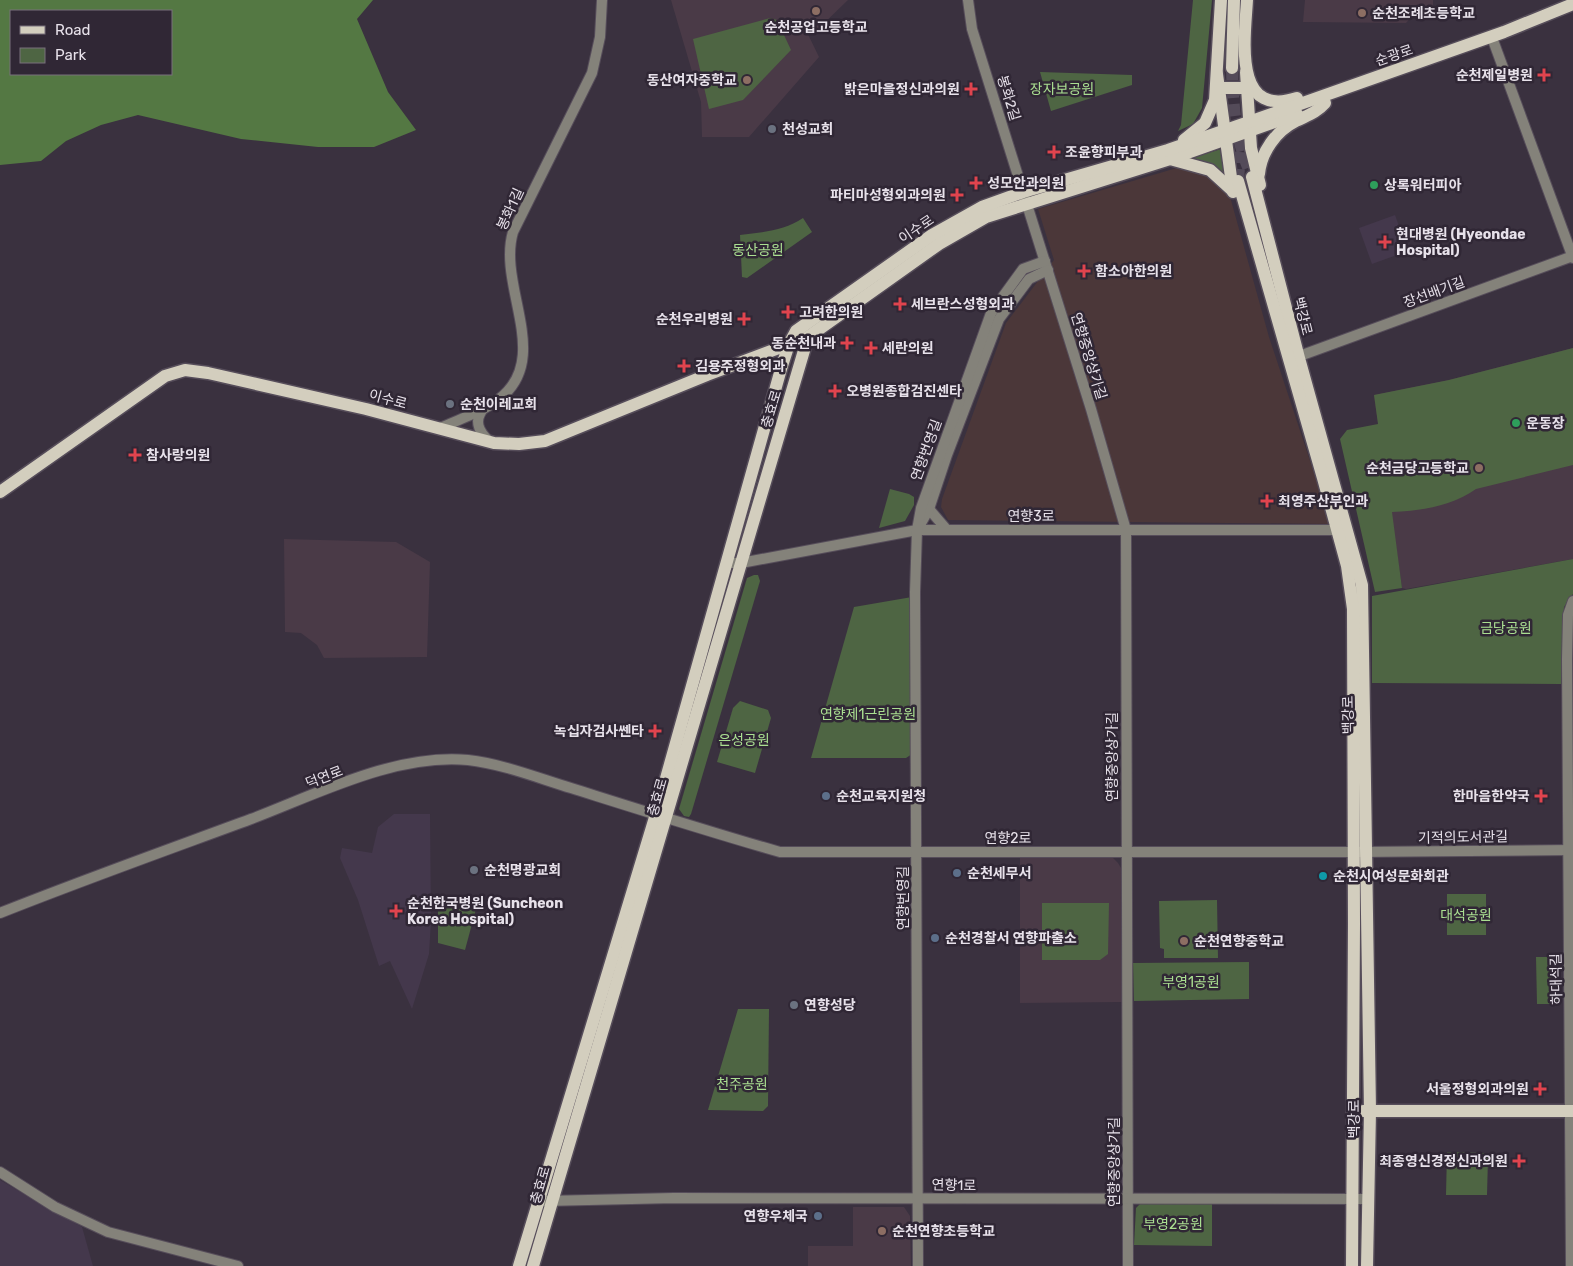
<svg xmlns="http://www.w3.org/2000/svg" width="1573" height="1266" viewBox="0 0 1573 1266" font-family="Rubik,'Noto Sans KR',sans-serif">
<rect width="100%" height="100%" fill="#3a313f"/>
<polygon fill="#4b3739" points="1180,167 1197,169 1217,179 1229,193 1269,337 1331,524 948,520 941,507 942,499 1006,323 1054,260 1038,209"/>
<g fill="#44384c">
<polygon points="1395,215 1408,251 1372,264 1359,228"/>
<polygon points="394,814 430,814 431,921 429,954 412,1009 390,961 379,966 358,900 340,858 342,848 372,853 378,827"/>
<polygon points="0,1180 82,1227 93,1266 0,1266"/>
</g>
<g fill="#4a3a47">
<polygon points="671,0 848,0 816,31 803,24 819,57 749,137 702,137 701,102"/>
<polygon points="1305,0 1433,0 1433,11 1413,15 1406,23 1303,22"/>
<polygon points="1573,348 1573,559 1406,589 1402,588 1374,395 1449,380"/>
<polygon points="284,539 396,542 430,562 427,657 324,658 317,645 301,633 285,632"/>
<polygon points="1020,858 1113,858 1118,863 1121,868 1122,1002 1020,1003"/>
<polygon points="853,1207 904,1207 910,1216 911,1266 808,1266 808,1246 853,1246"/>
</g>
<g fill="#4e6543">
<polygon points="1193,0 1212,0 1202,108 1193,124 1178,131 1181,125"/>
<polygon points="770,18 777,20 791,50 743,100 709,109 693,39"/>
<polygon points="1040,72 1132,75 1132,85 1051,111"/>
<polygon points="1221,149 1224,174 1210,163 1189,159"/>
<path d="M803,218L812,232L747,278L742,277L740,235C763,232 784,231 803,218Z"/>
<path d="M1573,348V465L1476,489C1452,506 1421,511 1392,512L1402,588L1375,592L1340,439L1347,430L1378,424L1374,395L1449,380Z"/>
<polygon points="890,489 909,494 914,497 914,505 905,521 879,528"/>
<polygon points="1573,559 1573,594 1564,607 1561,684 1372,683 1372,596"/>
<polygon points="754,575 758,575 760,581 691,814 689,817 684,816 679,809 747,578"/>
<polygon points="912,597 912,754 906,758 811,758 854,607"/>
<polygon points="740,701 768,710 771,718 755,773 717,762 733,708"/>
<rect x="1447" y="894" width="39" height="41"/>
<polygon points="438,899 476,909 465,950 438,943"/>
<polygon points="1217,900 1218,958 1164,958 1164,949 1160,948 1159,901"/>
<polygon points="1042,903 1109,903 1108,954 1100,960 1042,960"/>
<polygon points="1536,957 1557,957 1558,1004 1537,1004"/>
<polygon points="1249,962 1249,999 1134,1001 1133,963"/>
<polygon points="738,1009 769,1009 768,1106 763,1111 708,1110"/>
<polygon points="1447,1152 1484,1153 1488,1158 1487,1195 1446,1195"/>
<polygon points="1212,1202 1212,1246 1134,1245 1136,1208 1140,1204"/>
</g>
<path fill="#547843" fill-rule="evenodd" d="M0,0H373L357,19L388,92L416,130L374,147H318L241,139L138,115L101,125L66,141L41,161L0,165ZM11,11H171V74H11Z"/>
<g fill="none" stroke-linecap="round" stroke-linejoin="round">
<g stroke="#544b59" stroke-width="12" stroke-dasharray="12 6" stroke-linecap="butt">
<path d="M1232,68C1233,110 1235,138 1252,177"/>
<polyline points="1238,181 1240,152"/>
</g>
<defs>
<g id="minor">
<polyline points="968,0 972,29 1091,409 1126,530 1128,1266"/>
<polyline points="1494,43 1573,258"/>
<polyline points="1305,354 1573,256"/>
<path d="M483,409C474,421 478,431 489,441"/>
<path d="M440,428C460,419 482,412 499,399C553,358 497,286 513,232L592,73L600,37L602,0"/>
<polyline points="929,509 947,530"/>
<polyline points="920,525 929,509 947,455 999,319 1029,279 1048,270"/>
<polyline points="728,563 741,563 917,530 1336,530"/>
<path d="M0,913C83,880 167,850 251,819C317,794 396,753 468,760C503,764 538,778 571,788C641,810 710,832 780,852H1354L1573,850"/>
<polyline points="0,1172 55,1207 108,1232 238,1266"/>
<polyline points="545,1201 674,1198 1368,1199"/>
<polyline points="918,1266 915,592 917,530 921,508 991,313 1023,269 1045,261"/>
<polyline points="1571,1266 1567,659 1568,615 1573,601"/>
</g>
<g id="major">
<path d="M1247,0C1245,37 1232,119 1297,98"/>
<polyline points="1232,68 1234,0"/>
<polyline points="1246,72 1251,148 1260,185"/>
<polyline points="1217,74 1233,192"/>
<polyline points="1220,88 1247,88"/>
<polyline points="1184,140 1205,123 1215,100 1221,0"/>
<polyline points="1170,159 1210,170 1233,191"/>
<path d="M1259,174C1261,152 1276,131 1296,121C1308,115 1316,113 1325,103"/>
<polyline points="1252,177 1299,358 1362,585 1370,1111 1367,1266"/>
<polyline points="1238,181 1323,478 1347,566 1353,609 1354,924 1352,1266"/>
<polyline points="0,492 165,376 185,370 208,373 366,409 494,443 519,444 545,441 707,375 808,337 939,244 986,217 1170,159 1297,114"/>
<polyline points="1363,1111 1573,1111"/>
<polyline points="519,1266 656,814 781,369 789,344 796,331 932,235 982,207 1023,192 1168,150 1249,122 1504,32 1573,4"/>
<polyline points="533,1266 808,337"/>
</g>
</defs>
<use href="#minor" stroke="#564d5a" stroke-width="12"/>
<use href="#major" stroke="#564d5a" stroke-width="15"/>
<use href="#minor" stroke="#84827a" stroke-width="10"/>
<use href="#major" stroke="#d3cebe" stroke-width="12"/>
</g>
<g fill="#8d6e63" stroke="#302735" stroke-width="2">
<circle cx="816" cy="11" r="5"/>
<circle cx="1362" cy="13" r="5"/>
<circle cx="747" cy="80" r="5"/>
<circle cx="1479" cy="468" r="5"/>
<circle cx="1184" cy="941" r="5"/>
<circle cx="882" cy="1231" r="5"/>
</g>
<g fill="#e0444e" stroke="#302735" stroke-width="2">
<path d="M1541.5 67.5h5v5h5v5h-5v5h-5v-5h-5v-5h5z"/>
<path d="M968.5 81.5h5v5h5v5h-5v5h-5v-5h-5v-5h5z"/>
<path d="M1051.5 144.5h5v5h5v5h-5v5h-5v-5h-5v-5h5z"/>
<path d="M973.5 175.5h5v5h5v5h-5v5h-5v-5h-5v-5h5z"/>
<path d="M954.5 187.5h5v5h5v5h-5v5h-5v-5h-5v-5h5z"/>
<path d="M1382.5 234.5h5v5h5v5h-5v5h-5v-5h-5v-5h5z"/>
<path d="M1081.5 263.5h5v5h5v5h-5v5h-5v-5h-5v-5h5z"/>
<path d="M897.5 296.5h5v5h5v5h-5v5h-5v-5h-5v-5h5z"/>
<path d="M785.5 304.5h5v5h5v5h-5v5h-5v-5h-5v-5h5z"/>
<path d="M741.5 311.5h5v5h5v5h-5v5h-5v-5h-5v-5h5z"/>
<path d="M844.5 335.5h5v5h5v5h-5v5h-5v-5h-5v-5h5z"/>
<path d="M868.5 340.5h5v5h5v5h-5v5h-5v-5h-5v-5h5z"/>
<path d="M681.5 358.5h5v5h5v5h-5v5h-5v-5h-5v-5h5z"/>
<path d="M832.5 383.5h5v5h5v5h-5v5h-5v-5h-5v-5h5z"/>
<path d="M132.5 447.5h5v5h5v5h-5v5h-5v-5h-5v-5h5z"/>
<path d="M1264.5 493.5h5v5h5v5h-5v5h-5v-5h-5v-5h5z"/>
<path d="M652.5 723.5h5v5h5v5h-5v5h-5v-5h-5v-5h5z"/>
<path d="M1538.5 788.5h5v5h5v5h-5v5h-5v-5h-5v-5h5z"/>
<path d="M393.5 903.5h5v5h5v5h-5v5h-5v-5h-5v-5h5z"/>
<path d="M1537.5 1081.5h5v5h5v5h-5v5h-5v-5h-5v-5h5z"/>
<path d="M1516.5 1153.5h5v5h5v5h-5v5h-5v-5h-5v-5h5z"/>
</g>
<g fill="#6b7280" stroke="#302735" stroke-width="2">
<circle cx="772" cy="129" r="5"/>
<circle cx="450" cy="404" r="5"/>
<circle cx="474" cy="870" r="5"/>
<circle cx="794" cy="1005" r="5"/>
</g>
<g fill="#2e9e5b" stroke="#302735" stroke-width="2">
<circle cx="1374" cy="185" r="5"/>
<circle cx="1516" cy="423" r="5"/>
</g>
<g fill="#5c6f8a" stroke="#302735" stroke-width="2">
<circle cx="826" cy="796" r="5"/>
<circle cx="957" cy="873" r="5"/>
<circle cx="935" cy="938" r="5"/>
<circle cx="818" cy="1216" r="5"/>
</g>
<circle fill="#0f9aa8" stroke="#302735" stroke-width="2" cx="1323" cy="876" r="5"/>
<g text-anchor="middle" stroke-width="5" stroke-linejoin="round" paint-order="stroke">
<g font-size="14" font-weight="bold" fill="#e7e1ea" stroke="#302735" text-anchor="start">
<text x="1372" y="18">순천조례초등학교</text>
<text x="816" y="32" text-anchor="middle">순천공업고등학교</text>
<text x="1533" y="80" text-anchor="end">순천제일병원</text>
<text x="737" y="85" text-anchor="end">동산여자중학교</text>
<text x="960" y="94" text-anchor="end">밝은마을정신과의원</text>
<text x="782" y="134">천성교회</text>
<text x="1065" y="157">조윤향피부과</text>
<text x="987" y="188">성모안과의원</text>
<text x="1384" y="190">상록워터피아</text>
<text x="946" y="200" text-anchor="end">파티마성형외과의원</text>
<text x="1396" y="239">현대병원 (Hyeondae<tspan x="1396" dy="16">Hospital)</tspan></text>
<text x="1095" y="276">함소아한의원</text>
<text x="911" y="309">세브란스성형외과</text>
<text x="799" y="317">고려한의원</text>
<text x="733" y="324" text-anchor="end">순천우리병원</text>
<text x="836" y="348" text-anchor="end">동순천내과</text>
<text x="882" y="353">세란의원</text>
<text x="695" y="371">김용주정형외과</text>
<text x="846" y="396">오병원종합검진센타</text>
<text x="460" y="409">순천이레교회</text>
<text x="1526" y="428">운동장</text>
<text x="146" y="460">참사랑의원</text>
<text x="1469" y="473" text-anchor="end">순천금당고등학교</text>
<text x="1278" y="506">최영주산부인과</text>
<text x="644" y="736" text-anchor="end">녹십자검사쎈타</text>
<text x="836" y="801">순천교육지원청</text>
<text x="1530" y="801" text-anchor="end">한마음한약국</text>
<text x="484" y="875">순천명광교회</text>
<text x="967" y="878">순천세무서</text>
<text x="1333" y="881">순천시여성문화회관</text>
<text x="407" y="908">순천한국병원 (Suncheon<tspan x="407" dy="16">Korea Hospital)</tspan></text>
<text x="945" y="943">순천경찰서 연향파출소</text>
<text x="1194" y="946">순천연향중학교</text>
<text x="804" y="1010">연향성당</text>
<text x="1529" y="1094" text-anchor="end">서울정형외과의원</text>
<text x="1508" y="1166" text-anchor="end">최종영신경정신과의원</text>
<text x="808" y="1221" text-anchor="end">연향우체국</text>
<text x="892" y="1236">순천연향초등학교</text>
</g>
<g font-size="14" fill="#e7e1ea" stroke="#302735">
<text transform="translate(1394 55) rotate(-19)" y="5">순광로</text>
<text transform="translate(1009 98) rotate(73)" y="5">봉화2길</text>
<text transform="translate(510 209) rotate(-65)" y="5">봉화1길</text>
<text transform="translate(916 229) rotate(-34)" y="5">이수로</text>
<text transform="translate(1434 292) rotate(-20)" y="5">장선배기길</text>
<text transform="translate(1303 316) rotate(76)" y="5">백강로</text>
<text transform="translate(1089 356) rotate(73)" y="5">연향중앙상가길</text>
<text transform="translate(388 399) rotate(15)" y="5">이수로</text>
<text transform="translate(771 409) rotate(-73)" y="5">충효로</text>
<text transform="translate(926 450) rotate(-70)" y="5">연향번영길</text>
<text x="1031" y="521">연향3로</text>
<text transform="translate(1348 715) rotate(-91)" y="5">백강로</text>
<text transform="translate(1112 757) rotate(-90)" y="5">연향중앙상가길</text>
<text transform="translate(324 777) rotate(-21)" y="5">덕연로</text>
<text transform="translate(657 797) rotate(-74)" y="5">충효로</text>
<text transform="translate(1463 837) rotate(-1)" y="5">기적의도서관길</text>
<text x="1008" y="843">연향2로</text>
<text transform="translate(903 898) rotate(-90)" y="5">연향번영길</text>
<text transform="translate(1556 979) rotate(-91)" y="5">하대석길</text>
<text transform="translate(1354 1119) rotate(-90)" y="5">백강로</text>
<text transform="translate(1114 1162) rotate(-90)" y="5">연향중앙상가길</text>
<text transform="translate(540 1185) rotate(-74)" y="5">충효로</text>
<text transform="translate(954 1185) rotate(1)" y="5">연향1로</text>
</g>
<g font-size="14" fill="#aadf91" stroke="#302735">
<text x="1062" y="94">장자보공원</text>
<text x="758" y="255">동산공원</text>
<text x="1506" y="633">금당공원</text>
<text x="868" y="719">연향제1근린공원</text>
<text x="744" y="745">은성공원</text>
<text x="1466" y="920">대석공원</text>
<text x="1191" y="987">부영1공원</text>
<text x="742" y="1089">천주공원</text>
<text x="1173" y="1229">부영2공원</text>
</g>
</g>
<rect x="10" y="10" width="162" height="65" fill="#302735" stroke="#79717d"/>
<rect x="20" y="26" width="25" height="8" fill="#d3cebe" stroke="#79717d"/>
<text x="55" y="35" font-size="15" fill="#e7e1ea">Road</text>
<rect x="20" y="48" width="25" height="15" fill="#4e6543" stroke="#79717d"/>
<text x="55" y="60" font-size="15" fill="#e7e1ea">Park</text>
</svg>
